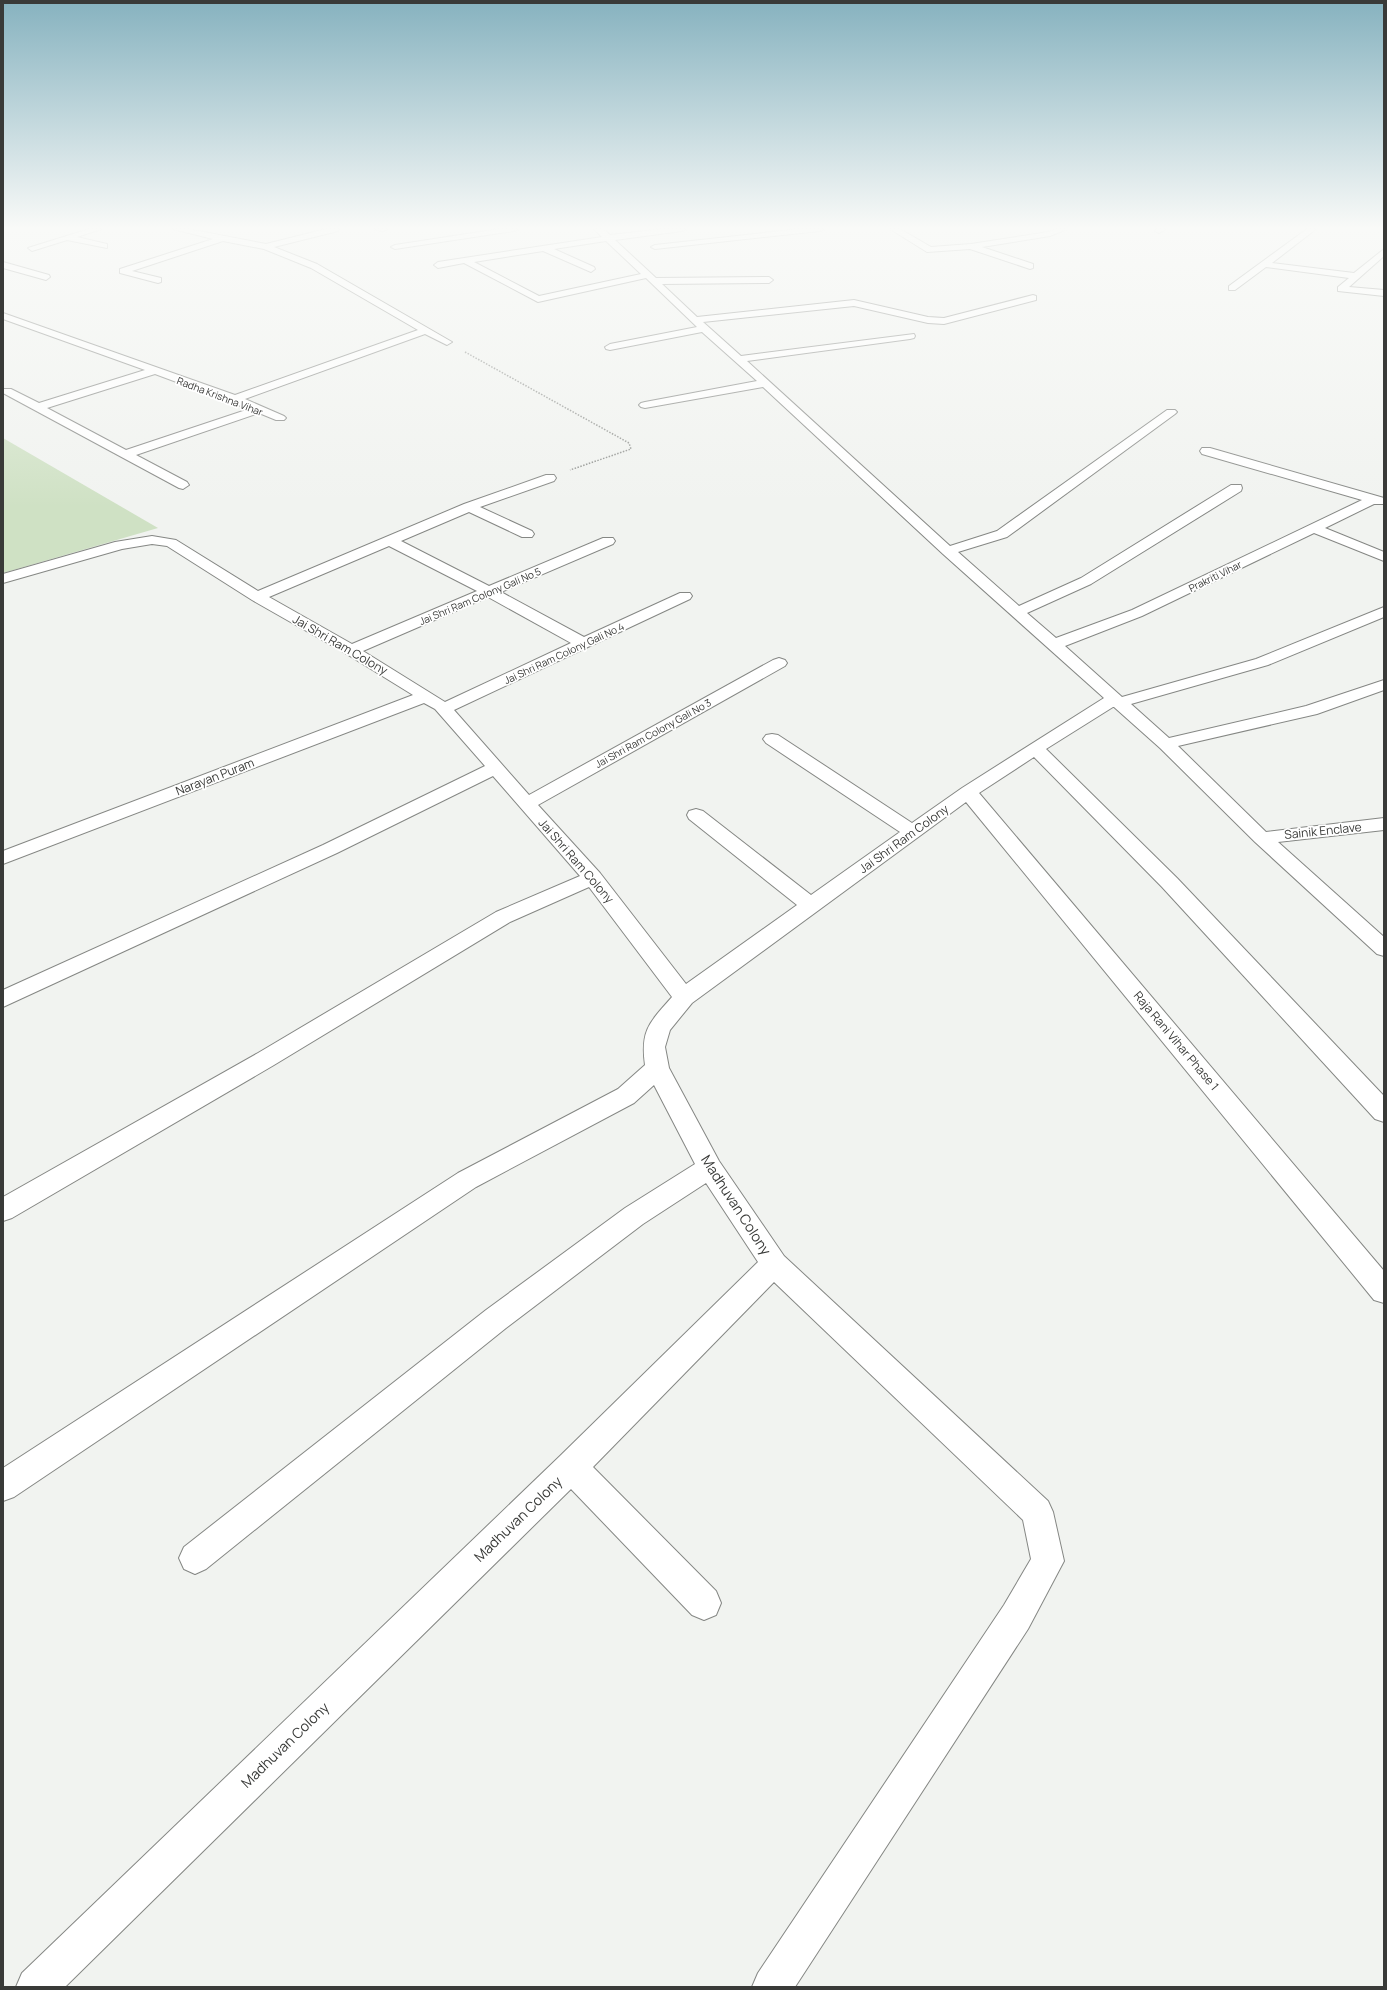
<svg xmlns="http://www.w3.org/2000/svg" width="1387" height="1990" viewBox="0 0 1387 1990" font-family="Manrope,sans-serif">
<rect width="100%" height="100%" fill="#f1f3f0"/>
<polygon fill="#cfe1c4" points="3,438 158,528 3,573"/>
<g fill="none" stroke-linecap="round" stroke-linejoin="round">
<defs>
<g id="minor">
<polygon points="89,229 101,229 77,237 107,244 107,248 67,240 32,251 28,248"/>
<path d="M173,229H188L266,244L326,229H339L338,231L274,247L317,264L452,342L447,345L425,334L245,399L284,416L286,418L284,420H276L259,413L136,455L187,482L189,485L183,489L179,488L3,393V389H11L39,403L145,370L3,319V313L235,395L418,330L311,268L264,249L223,241L132,271L161,278V282L158,283L120,273V269L213,239ZM155,374L249,409L126,450L47,408Z"/>
<polygon points="374,229 387,229 383,231"/>
<polygon points="499,229 518,229 514,231 395,249 391,247 395,245"/>
<path d="M594,229H603L610,235L663,229H686L682,231L615,240L656,278L769,277L773,280L769,283L662,284L697,317L854,300L928,317L944,318L1033,295L1036,296V300L944,324L928,323L854,306L703,322L741,356L914,334L915,336L914,338L910,339L747,361L950,546L997,531L1167,410H1175L1177,412L1175,414L1007,537L958,552L1019,606L1081,578L1231,485H1241L1242,488L1241,491L1091,584L1027,613L1056,638L1132,610L1362,500L1202,454L1200,451L1202,448H1210L1384,498V504H1374L1325,528L1384,552V561L1314,533L1142,616L1065,646L1122,697L1256,659L1384,607V617L1268,665L1131,704L1169,738L1306,706L1384,680V690L1317,714L1178,746L1266,832L1384,818V830L1278,842L1384,937V956L1377,954L1255,842L1160,748L1114,707H1113L1046,749L1177,878L1384,1096V1122L1375,1119L1162,887L1034,757L979,793L1384,1271V1303L1374,1300L966,802L692,1003L670,1030L665,1047L669,1068L719,1161L784,1256L1048,1501L1053,1512L1064,1561L1028,1629L795,1987H752L758,1973L1004,1605L1031,1559L1023,1520L774,1282L593,1467L716,1591L721,1603L716,1615L704,1620L692,1615L571,1489L65,1987H16L22,1973L560,1456L758,1262L706,1183L643,1224L506,1328L206,1569L195,1574L184,1569L179,1558L184,1547L486,1310L625,1208L695,1164L654,1085L634,1103L476,1187L14,1497L3,1501V1468L458,1173L618,1089L645,1065C640,1030 650,1022 672,997L589,887L510,922L274,1065L12,1218L3,1221V1197L258,1053L496,912L580,876L493,776L337,853L3,1007V990L323,845L485,766L435,709L424,703L3,864V851L413,695L345,653L252,600L167,546L152,544L122,549L3,583V574L115,542L152,536L176,540L258,591L464,504L546,475H554L556,478L554,481L480,507L532,531L534,534L532,537H522L469,512L401,541L489,586L603,538H613L615,541L613,544L501,592L584,637L680,593H690L692,596L690,599L454,710L529,795L773,660L779,658L785,660L787,663L785,666L538,805L600,873L686,984L797,905L689,819L687,815L689,811L696,809L703,811L811,895L900,832L766,743L763,739L766,735L772,734L778,735L912,823L962,788L1104,698L943,554L763,387L645,408L641,407L639,405L641,403L645,402L757,381L702,332L610,350L606,349L605,347L610,344L697,327L646,278L538,302L464,263L438,268L434,265L438,262L602,237ZM606,241L641,274L539,296L474,262L543,251L591,272L595,269L594,267L554,249ZM389,546L477,591L352,644L269,597ZM488,597L571,643L445,702L363,651Z"/>
<polygon points="799,229 824,229 820,231 655,249 651,247 655,245"/>
<polygon points="890,229 900,229 931,247 971,244 1048,232 1056,229 1067,229 1050,236 982,247 1033,264 1033,268 1030,269 970,249 927,252"/>
<polygon points="1157,229 1166,229 1159,233 1155,231"/>
<polygon points="1307,229 1316,229 1272,263 1354,273 1384,249 1384,256 1349,287 1384,290 1384,296 1338,291 1338,287 1349,278 1266,267 1235,290 1229,290 1229,286"/>
<polygon points="3,262 49,275 50,277 46,280 3,268"/>
</g>
</defs>
<use href="#minor" stroke="#858784" stroke-width="2"/>
<polyline stroke="#929491" stroke-width="1.5" stroke-dasharray="1.5 1.5" stroke-linecap="butt" points="465,352 629,443 631,449 570,470"/>
<use href="#minor" fill="#fff" fill-rule="evenodd"/>
</g>
<linearGradient id="sky" x2="0" y2="1"><stop stop-color="#86b2bf"/><stop offset="0.45" stop-color="#f9faf8"/><stop offset="1" stop-color="#f9faf8" stop-opacity="0"/></linearGradient>
<rect width="1387" height="507" fill="url(#sky)"/>
<g text-anchor="middle" stroke-width="3.5" stroke-linejoin="round" paint-order="stroke">
<g font-size="10" fill="#393a38" stroke="#fff">
<text transform="translate(220 396) rotate(21)" y="4">Radha Krishna Vihar</text>
<text transform="translate(1215 576) rotate(-26)" y="4">Prakriti Vihar</text>
<text transform="translate(480 596) rotate(-23)" y="4">Jai Shri Ram Colony Gali No 5</text>
<text transform="translate(564 653) rotate(-25)" y="4">Jai Shri Ram Colony Gali No 4</text>
<text transform="translate(653 733) rotate(-29)" y="4">Jai Shri Ram Colony Gali No 3</text>
</g>
<g font-size="12" fill="#393a38" stroke="#fff">
<text transform="translate(340 645) rotate(30)" y="4">Jai Shri Ram Colony</text>
<text transform="translate(215 777) rotate(-21)" y="4">Narayan Puram</text>
<text transform="translate(1323 831) rotate(-6)" y="4">Sainik Enclave</text>
<text transform="translate(904 839) rotate(-36)" y="4">Jai Shri Ram Colony</text>
<text transform="translate(576 861) rotate(49)" y="4">Jai Shri Ram Colony</text>
<text transform="translate(1176 1041) rotate(50)" y="4">Raja Rani Vihar Phase 1</text>
</g>
<g font-size="14" fill="#393a38" stroke="#fff">
<text transform="translate(736 1205) rotate(57)" y="5">Madhuvan Colony</text>
<text transform="translate(518 1519) rotate(-44)" y="5">Madhuvan Colony</text>
<text transform="translate(285 1745) rotate(-44)" y="5">Madhuvan Colony</text>
</g>
</g>
<rect width="1387" height="1990" fill="none" stroke="#393a38" stroke-width="8"/>
</svg>
